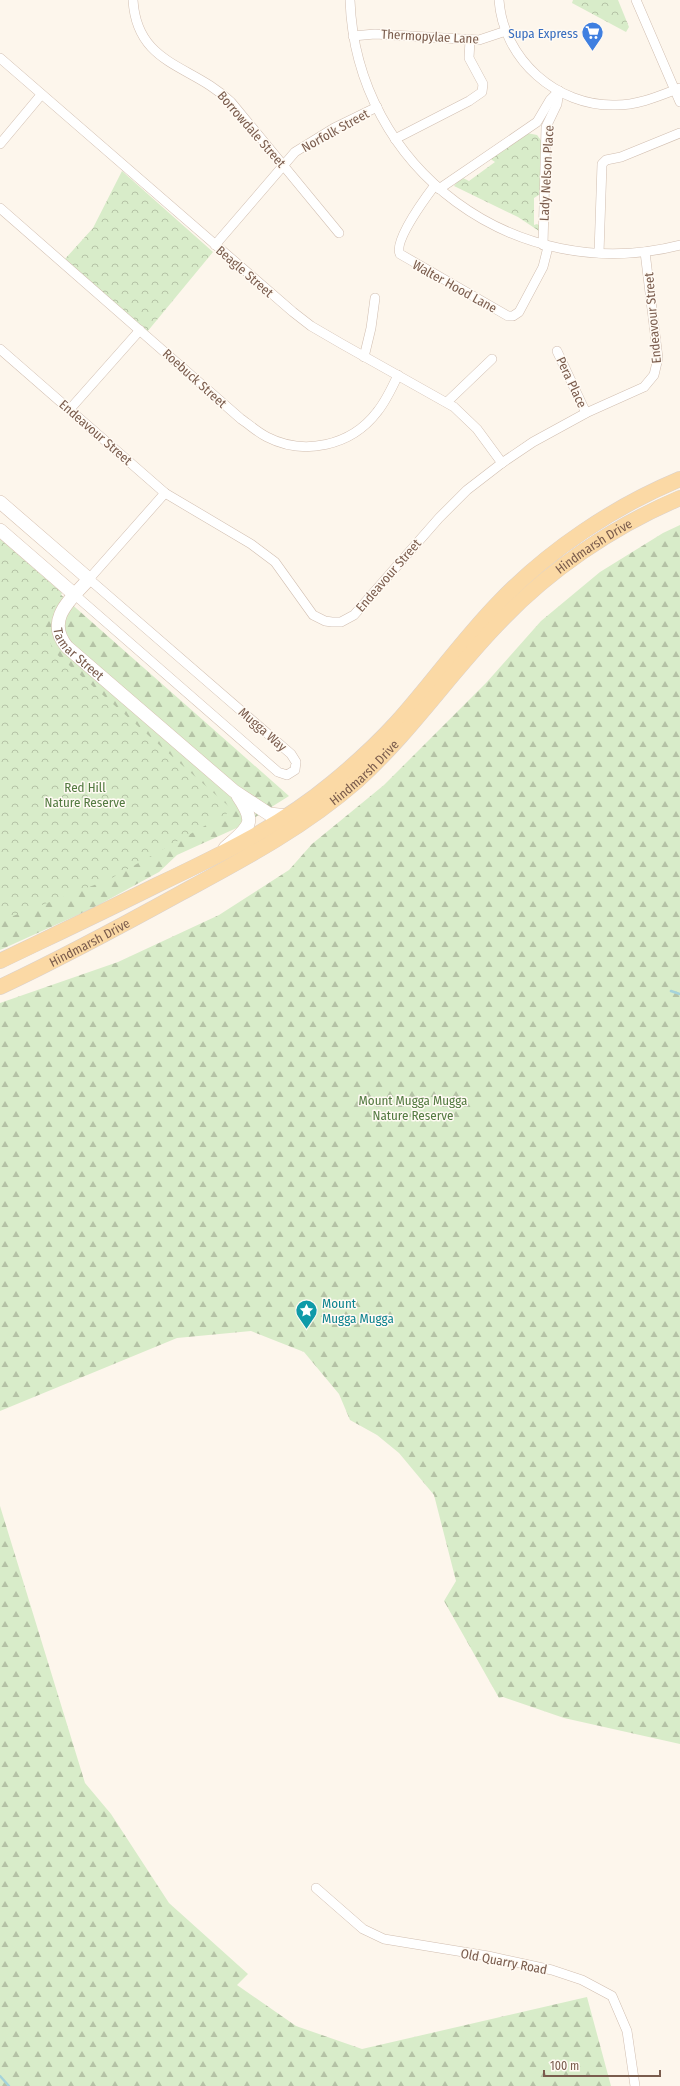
<svg xmlns="http://www.w3.org/2000/svg" width="680" height="2086" viewBox="0 0 680 2086" font-family="'Fira Sans Condensed',sans-serif">
<defs>
<pattern id="forest-firs" width="22" height="20" patternUnits="userSpaceOnUse"><rect width="22" height="20" fill="#d8ecc9"/><path d="M5 1l3.5 6h-7zM16 11l3.5 6h-7z" fill="#b4c2a5"/></pattern>
<pattern id="park-crowns" width="20" height="18" patternUnits="userSpaceOnUse"><rect width="20" height="18" fill="#d8ecc9"/><path d="M2 6a3 3 0 1 1 6 0M12 15a3 3 0 1 1 6 0" fill="none" stroke="#b4c2a5"/></pattern>
</defs>
<rect width="100%" height="100%" fill="#fdf6ec"/>
<g fill="url(#forest-firs)">
<polygon points="680,525 680,1744 564,1718 503,1697 499,1698 444,1601 456,1581 434,1495 399,1453 377,1435 350,1420 339,1394 304,1352 251,1331 177,1338 0,1411 0,1003 118,962 219,915 289,870 312,844 384,785 486,683 541,621 600,572 663,533"/>
<polygon points="0,541 289,796 241,826 177,855 159,872 93,908 0,950"/>
<polygon points="0,1506 85,1783 111,1814 169,1903 248,1974 237,1985 296,2026 362,2049 587,1997 611,2086 0,2086"/>
</g>
<g fill="url(#park-crowns)">
<polygon points="573,0 618,0 629,27 626,32 572,3"/>
<polygon points="527,133 537,135 543,143 542,193 534,198 534,225 537,224 540,226 539,231 518,217 454,186 461,177 469,181 495,162 489,158"/>
<polygon points="122,171 213,252 147,332 65,259 93,228"/>
<polygon points="0,539 62,593 45,626 53,651 233,810 110,879 0,921"/>
</g>
<g fill="none" stroke-linecap="round" stroke-linejoin="round">
<g stroke="#a5d3da" stroke-width="2.5">
<polyline points="671,991 680,994"/>
<polyline points="0,2076 9,2086"/>
</g>
<defs>
<g id="street">
<path d="M133,0C137,66 192,64 231,102L339,233"/>
<path d="M350,0C356,170 517,287 680,245"/>
<path d="M499,0C503,59 557,107 616,105C639,105 659,96 680,88"/>
<polyline points="636,0 680,102"/>
<polyline points="353,36 375,34 479,40 506,31"/>
<polyline points="0,58 293,312 311,326 342,344 454,407 477,429 502,463"/>
<polyline points="395,139 469,101 482,92 483,84 469,58 470,40"/>
<polyline points="0,144 41,95"/>
<path d="M435,185C426,197 393,241 400,254L508,316H513L519,312L543,267L548,247"/>
<polyline points="439,189 537,122 550,100 559,91"/>
<path d="M0,208L241,419C250,425 257,432 267,437C304,456 351,446 377,412C386,401 392,388 398,375"/>
<polyline points="215,245 295,152 334,128 377,107"/>
<polyline points="543,245 546,127 557,104 559,91"/>
<polyline points="599,253 602,164 606,160 621,157 680,133"/>
<polyline points="0,349 165,493 251,544 275,562 313,615 325,621 332,622 341,622 354,615 439,518 467,490 502,463 533,442 586,413 644,387 654,375 658,358 645,252"/>
<polyline points="557,351 586,413"/>
<polyline points="364,357 371,328 375,298"/>
<polyline points="447,402 492,359"/>
<polyline points="70,409 140,330"/>
<polyline points="75,595 278,772 287,775 295,770 296,762 291,754 89,579 165,493"/>
<polyline points="316,1888 363,1929 384,1939 488,1956 552,1970 582,1980 612,1996 627,2031 635,2086"/>
</g>
<g id="secondary">
<path id="s1" d="M0,502L89,579C71,599 44,620 67,647L234,791L269,814L288,816"/>
<polyline points="0,530 75,595"/>
<path d="M225,848C248,827 258,825 238,796"/>
</g>
<g id="primary">
<path d="M0,961C52,936 105,911 157,885C218,856 279,827 332,783C355,764 377,744 397,722C432,683 462,640 499,602C549,550 613,507 680,479"/>
<path id="s2" d="M0,987C62,958 121,926 181,893C244,859 303,828 357,781C409,734 448,676 496,626C547,571 612,527 680,498"/>
</g>
</defs>
<use href="#street" stroke="#d1beb0" stroke-width="10"/>
<use href="#secondary" stroke="#d6c0b0" stroke-width="14"/>
<use href="#primary" stroke="#dad1cd" stroke-width="16"/>
<use href="#street" stroke="#fff" stroke-width="9"/>
<use href="#secondary" stroke="#fff" stroke-width="13"/>
<use href="#primary" stroke="#fbd9a5" stroke-width="15"/>
</g>
<defs>
<symbol id="supermarket-pin" viewBox="-11 -11 22 30"><path d="M0 17L-7.5 6A9.5 9.5 0 1 1 7.5 6Z" fill="#3f7fe0" stroke="#fffaf3"/><path d="M-6-5.5h2.5l.6 2H6L4.5 2H-2.5L-4.4-4H-6ZM-1.5 3.2a1.3 1.3 0 1 0 .1 0ZM3 3.2a1.3 1.3 0 1 0 .1 0Z" fill="#fff"/></symbol>
<symbol id="sight-pin" viewBox="-11 -11 22 30"><path d="M0 17L-7.5 6A9.5 9.5 0 1 1 7.5 6Z" fill="#0f9aa8" stroke="#fffaf3"/><path d="M0-6L1.8-2.2L6-1.7L2.9 1.2L3.7 5.4L0 3.3L-3.7 5.4L-2.9 1.2L-6-1.7L-1.8-2.2Z" fill="#fff"/></symbol>
</defs>
<g fill-rule="evenodd">
<use href="#supermarket-pin" x="580" y="20" width="25" height="34"/>
<use href="#sight-pin" x="294" y="1298" width="25" height="34"/>
</g>
<g text-anchor="middle" stroke-width="3" stroke-linejoin="round" paint-order="stroke">
<g font-size="13" fill="#366cbe" stroke="#fffaf3" text-anchor="end">
<text x="578" y="38">Supa Express</text>
</g>
<g font-size="13" fill="#7a5c4d" stroke="#fffaf3">
<text transform="translate(430 36) rotate(3)" y="5">Thermopylae Lane</text>
<text transform="translate(252 129) rotate(49)" y="5">Borrowdale Street</text>
<text transform="translate(335 130) rotate(-29)" y="5">Norfolk Street</text>
<text transform="translate(546 173) rotate(-87)" y="5">Lady Nelson Place</text>
<text transform="translate(245 271) rotate(41)" y="5">Beagle Street</text>
<text transform="translate(455 286) rotate(29)" y="5">Walter Hood Lane</text>
<text transform="translate(652 318) rotate(-95)" y="5">Endeavour Street</text>
<text transform="translate(195 378) rotate(42)" y="5">Roebuck Street</text>
<text transform="translate(572 382) rotate(65)" y="5">Pera Place</text>
<text transform="translate(96 432) rotate(41)" y="5">Endeavour Street</text>
<text dy="5" stroke="none"><textPath href="#s2" startOffset="748">Hindmarsh Drive</textPath></text>
<text transform="translate(388 575) rotate(-49)" y="5">Endeavour Street</text>
<text dy="5" stroke="none"><textPath href="#s1" startOffset="211">Tamar Street</textPath></text>
<text transform="translate(263 729) rotate(41)" y="5">Mugga Way</text>
<text dy="5" stroke="none"><textPath href="#s2" startOffset="424">Hindmarsh Drive</textPath></text>
<text dy="5" stroke="none"><textPath href="#s2" startOffset="100">Hindmarsh Drive</textPath></text>
<text transform="translate(504 1961) rotate(11)" y="5">Old Quarry Road</text>
</g>
<g font-size="13" fill="#537a41" stroke="#fffaf3">
<text x="85" y="792">Red Hill<tspan x="85" dy="15">Nature Reserve</tspan></text>
<text x="413" y="1105">Mount Mugga Mugga<tspan x="413" dy="15">Nature Reserve</tspan></text>
</g>
<g font-size="13" fill="#0d838f" stroke="#fffaf3" text-anchor="start">
<text x="322" y="1308">Mount<tspan x="322" dy="15">Mugga Mugga</tspan></text>
</g>
</g>
<path d="M544 2070v6h116v-6" fill="none" stroke="#7a5c4d" stroke-width="2"/>
<text x="550" y="2070" font-size="12" fill="#7a5c4d" stroke="#fffaf3" stroke-width="3" paint-order="stroke">100 m</text>
</svg>
